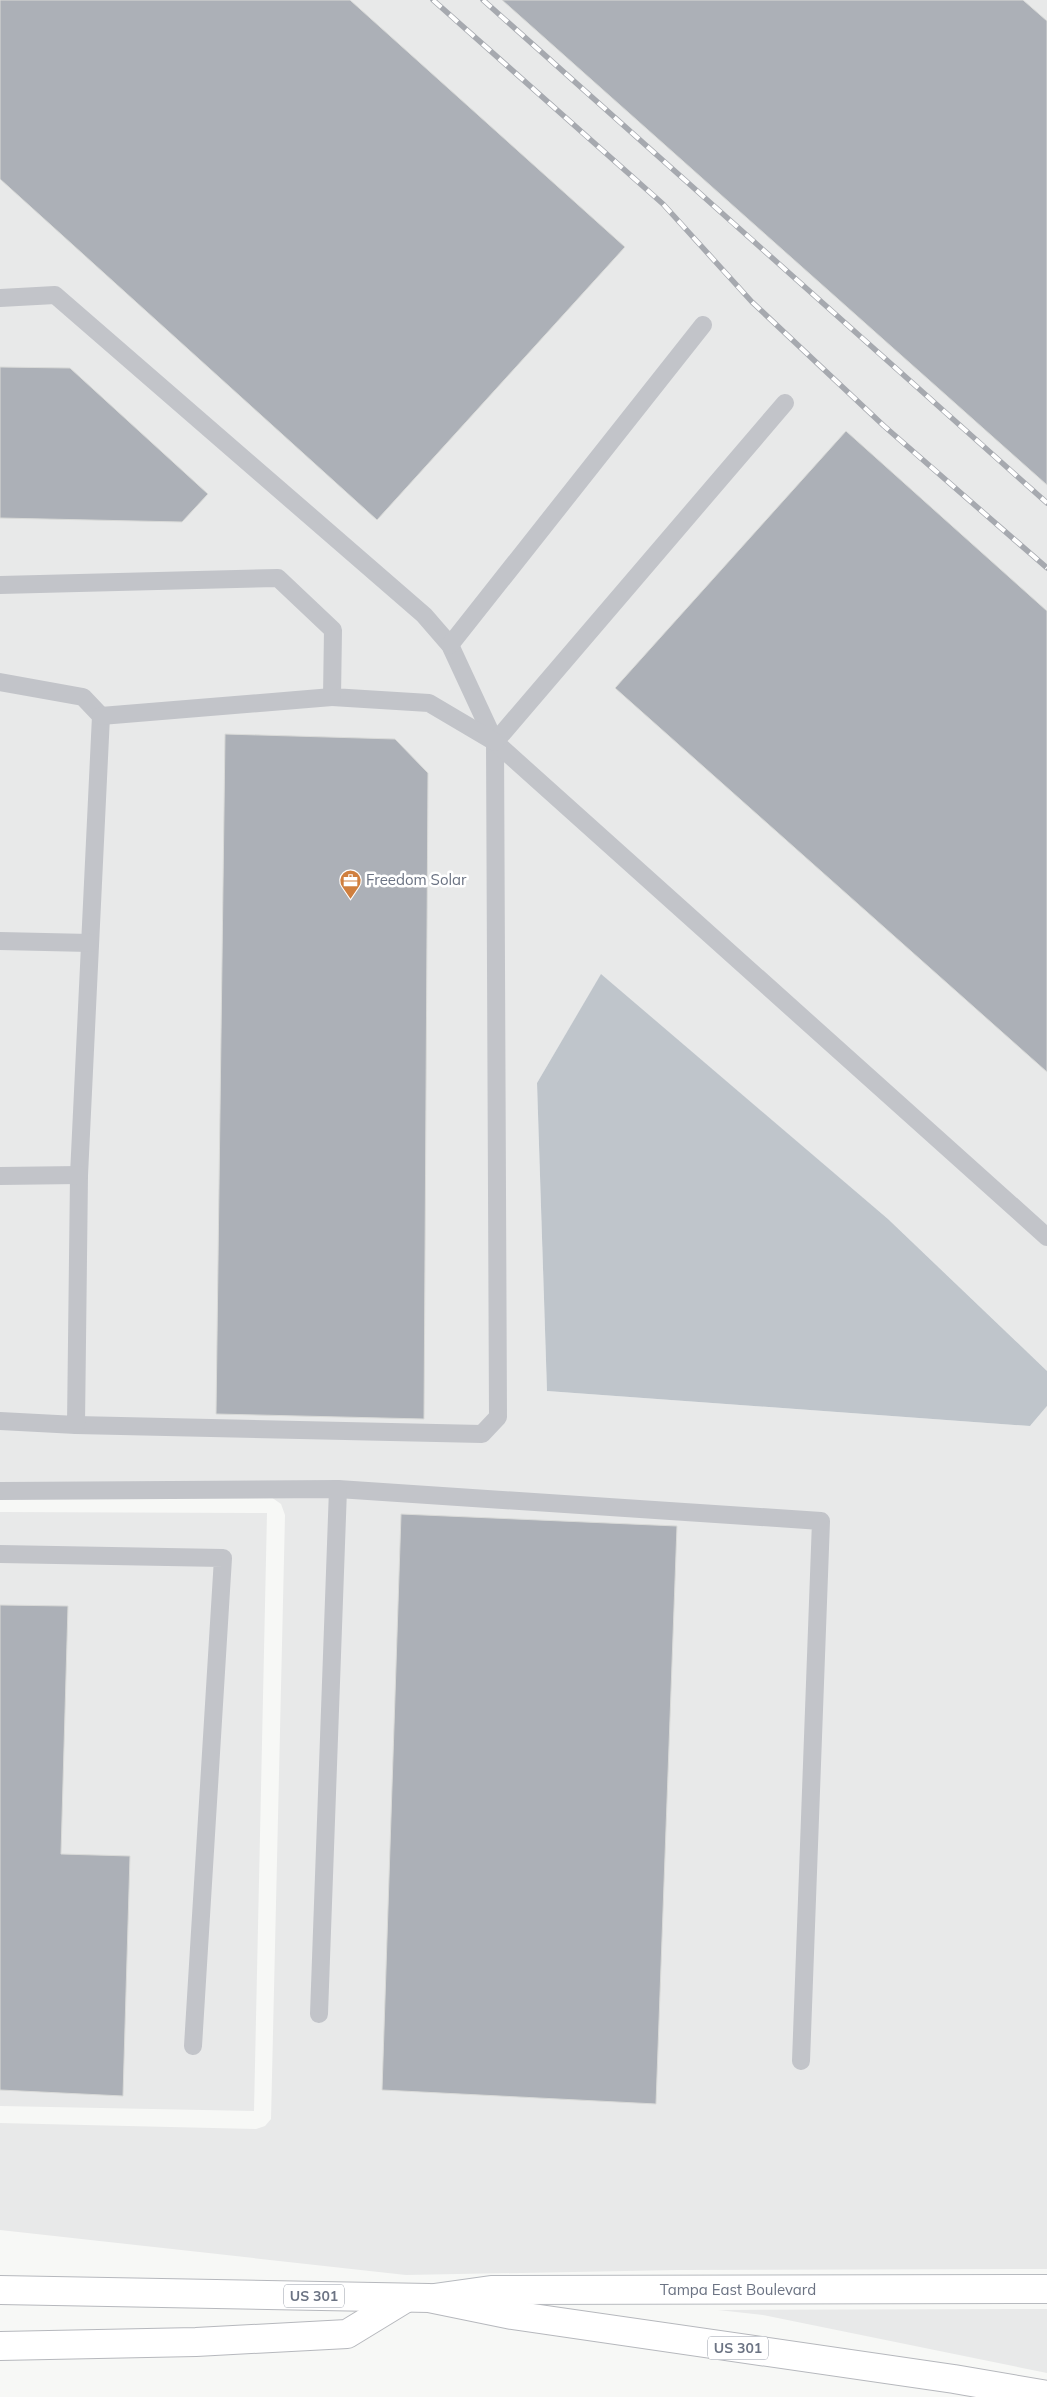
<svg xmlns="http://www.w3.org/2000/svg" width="1047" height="2397" viewBox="0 0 1047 2397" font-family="Mulish,sans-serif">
<rect width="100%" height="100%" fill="#f7f8f6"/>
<g fill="#e8e9e9">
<polygon points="0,0 1047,0 1047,1371 888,1219 601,975 537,1083 547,1391 1030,1426 1047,1406 1047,2269 678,2270 406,2275 0,2230 0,2123 256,2129 265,2126 271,2119 285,1515 281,1504 271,1497 0,1495"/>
<polygon points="0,1512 267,1513 254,2111 0,2106"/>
<polygon points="1047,2309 1047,2373 763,2315 718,2310"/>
</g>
<polygon fill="#bfc5cb" points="601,974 888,1219 1047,1371 1047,1406 1030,1426 547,1391 537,1083"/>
<g fill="#acb0b7" stroke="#d9dad8">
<polygon points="0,0 350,0 625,247 377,520 0,179"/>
<polygon points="502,0 1023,0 1047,21 1047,485"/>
<polygon points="0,367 70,368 208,494 182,522 0,518"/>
<polygon points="846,431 1047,611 1047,1072 615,688"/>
<polygon points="225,734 395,739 428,773 424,1419 216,1414"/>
<polygon points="401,1514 677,1526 656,2104 382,2090"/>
<polygon points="0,1605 68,1606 61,1854 130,1856 123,2096 0,2090"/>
</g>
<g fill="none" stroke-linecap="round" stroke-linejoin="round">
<defs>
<polyline id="secondary" points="434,2298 491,2290 1047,2289"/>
<g id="primary">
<polyline points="0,2290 429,2298 512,2315 954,2379 1047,2395"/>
<polyline points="0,2346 196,2342 347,2334 406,2298"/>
</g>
</defs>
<use href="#secondary" stroke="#b7babf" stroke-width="30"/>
<use href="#primary" stroke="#b6b8bd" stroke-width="30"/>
<g stroke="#c2c4c9" stroke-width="18">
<polyline points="0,298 55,295 424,615 450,645 495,742 498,1417 482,1434 76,1425"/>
<polyline points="785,403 495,742 1047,1237"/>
<polyline points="0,585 278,578 333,630 332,697 429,703 495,742"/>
<polyline points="450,645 703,325"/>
<polyline points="0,682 83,697 101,716 79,1175 76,1425 0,1421"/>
<polyline points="101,716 332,697"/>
<polyline points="0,941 90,943"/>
<polyline points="0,1176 79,1175"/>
<polyline points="338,1489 821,1521 801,2061"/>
<polyline points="0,1491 338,1489 319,2014"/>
<polyline points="0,1554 223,1558 193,2046"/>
</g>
<use href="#secondary" stroke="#fff" stroke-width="28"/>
<use href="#primary" stroke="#fff" stroke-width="28"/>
<defs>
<g id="rail">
<polyline points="433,0 663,204 752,302 884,426 1047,568"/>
<polyline points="483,0 1047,503"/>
</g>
</defs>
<use href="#rail" stroke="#a6a9af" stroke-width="5.5"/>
<use href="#rail" stroke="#fff" stroke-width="4" stroke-dasharray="11" stroke-linecap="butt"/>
</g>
<defs>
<symbol id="office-pin" viewBox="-11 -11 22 30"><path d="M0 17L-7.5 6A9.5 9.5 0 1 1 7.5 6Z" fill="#d07f3e" stroke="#fff"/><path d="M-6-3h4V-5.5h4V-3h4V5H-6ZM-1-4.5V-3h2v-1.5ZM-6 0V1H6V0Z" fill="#fff"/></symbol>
</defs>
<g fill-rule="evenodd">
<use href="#office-pin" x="338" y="868" width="25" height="34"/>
</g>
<g text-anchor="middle" stroke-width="5" stroke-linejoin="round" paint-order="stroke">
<g fill="#fff" stroke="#979da8" stroke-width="1">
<rect x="284" y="2284.5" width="60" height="23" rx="4"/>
<rect x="708" y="2336.5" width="60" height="23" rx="4"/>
</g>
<g font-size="14" font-weight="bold" fill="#6b7383">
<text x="314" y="2301">US 301</text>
<text x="738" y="2353">US 301</text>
</g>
<g font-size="15" fill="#6b7383" stroke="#fff" text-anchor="start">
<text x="366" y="885">Freedom Solar</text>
</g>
<g font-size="15" fill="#6b7383" stroke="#fff">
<text x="738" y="2295">Tampa East Boulevard</text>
</g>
</g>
</svg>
